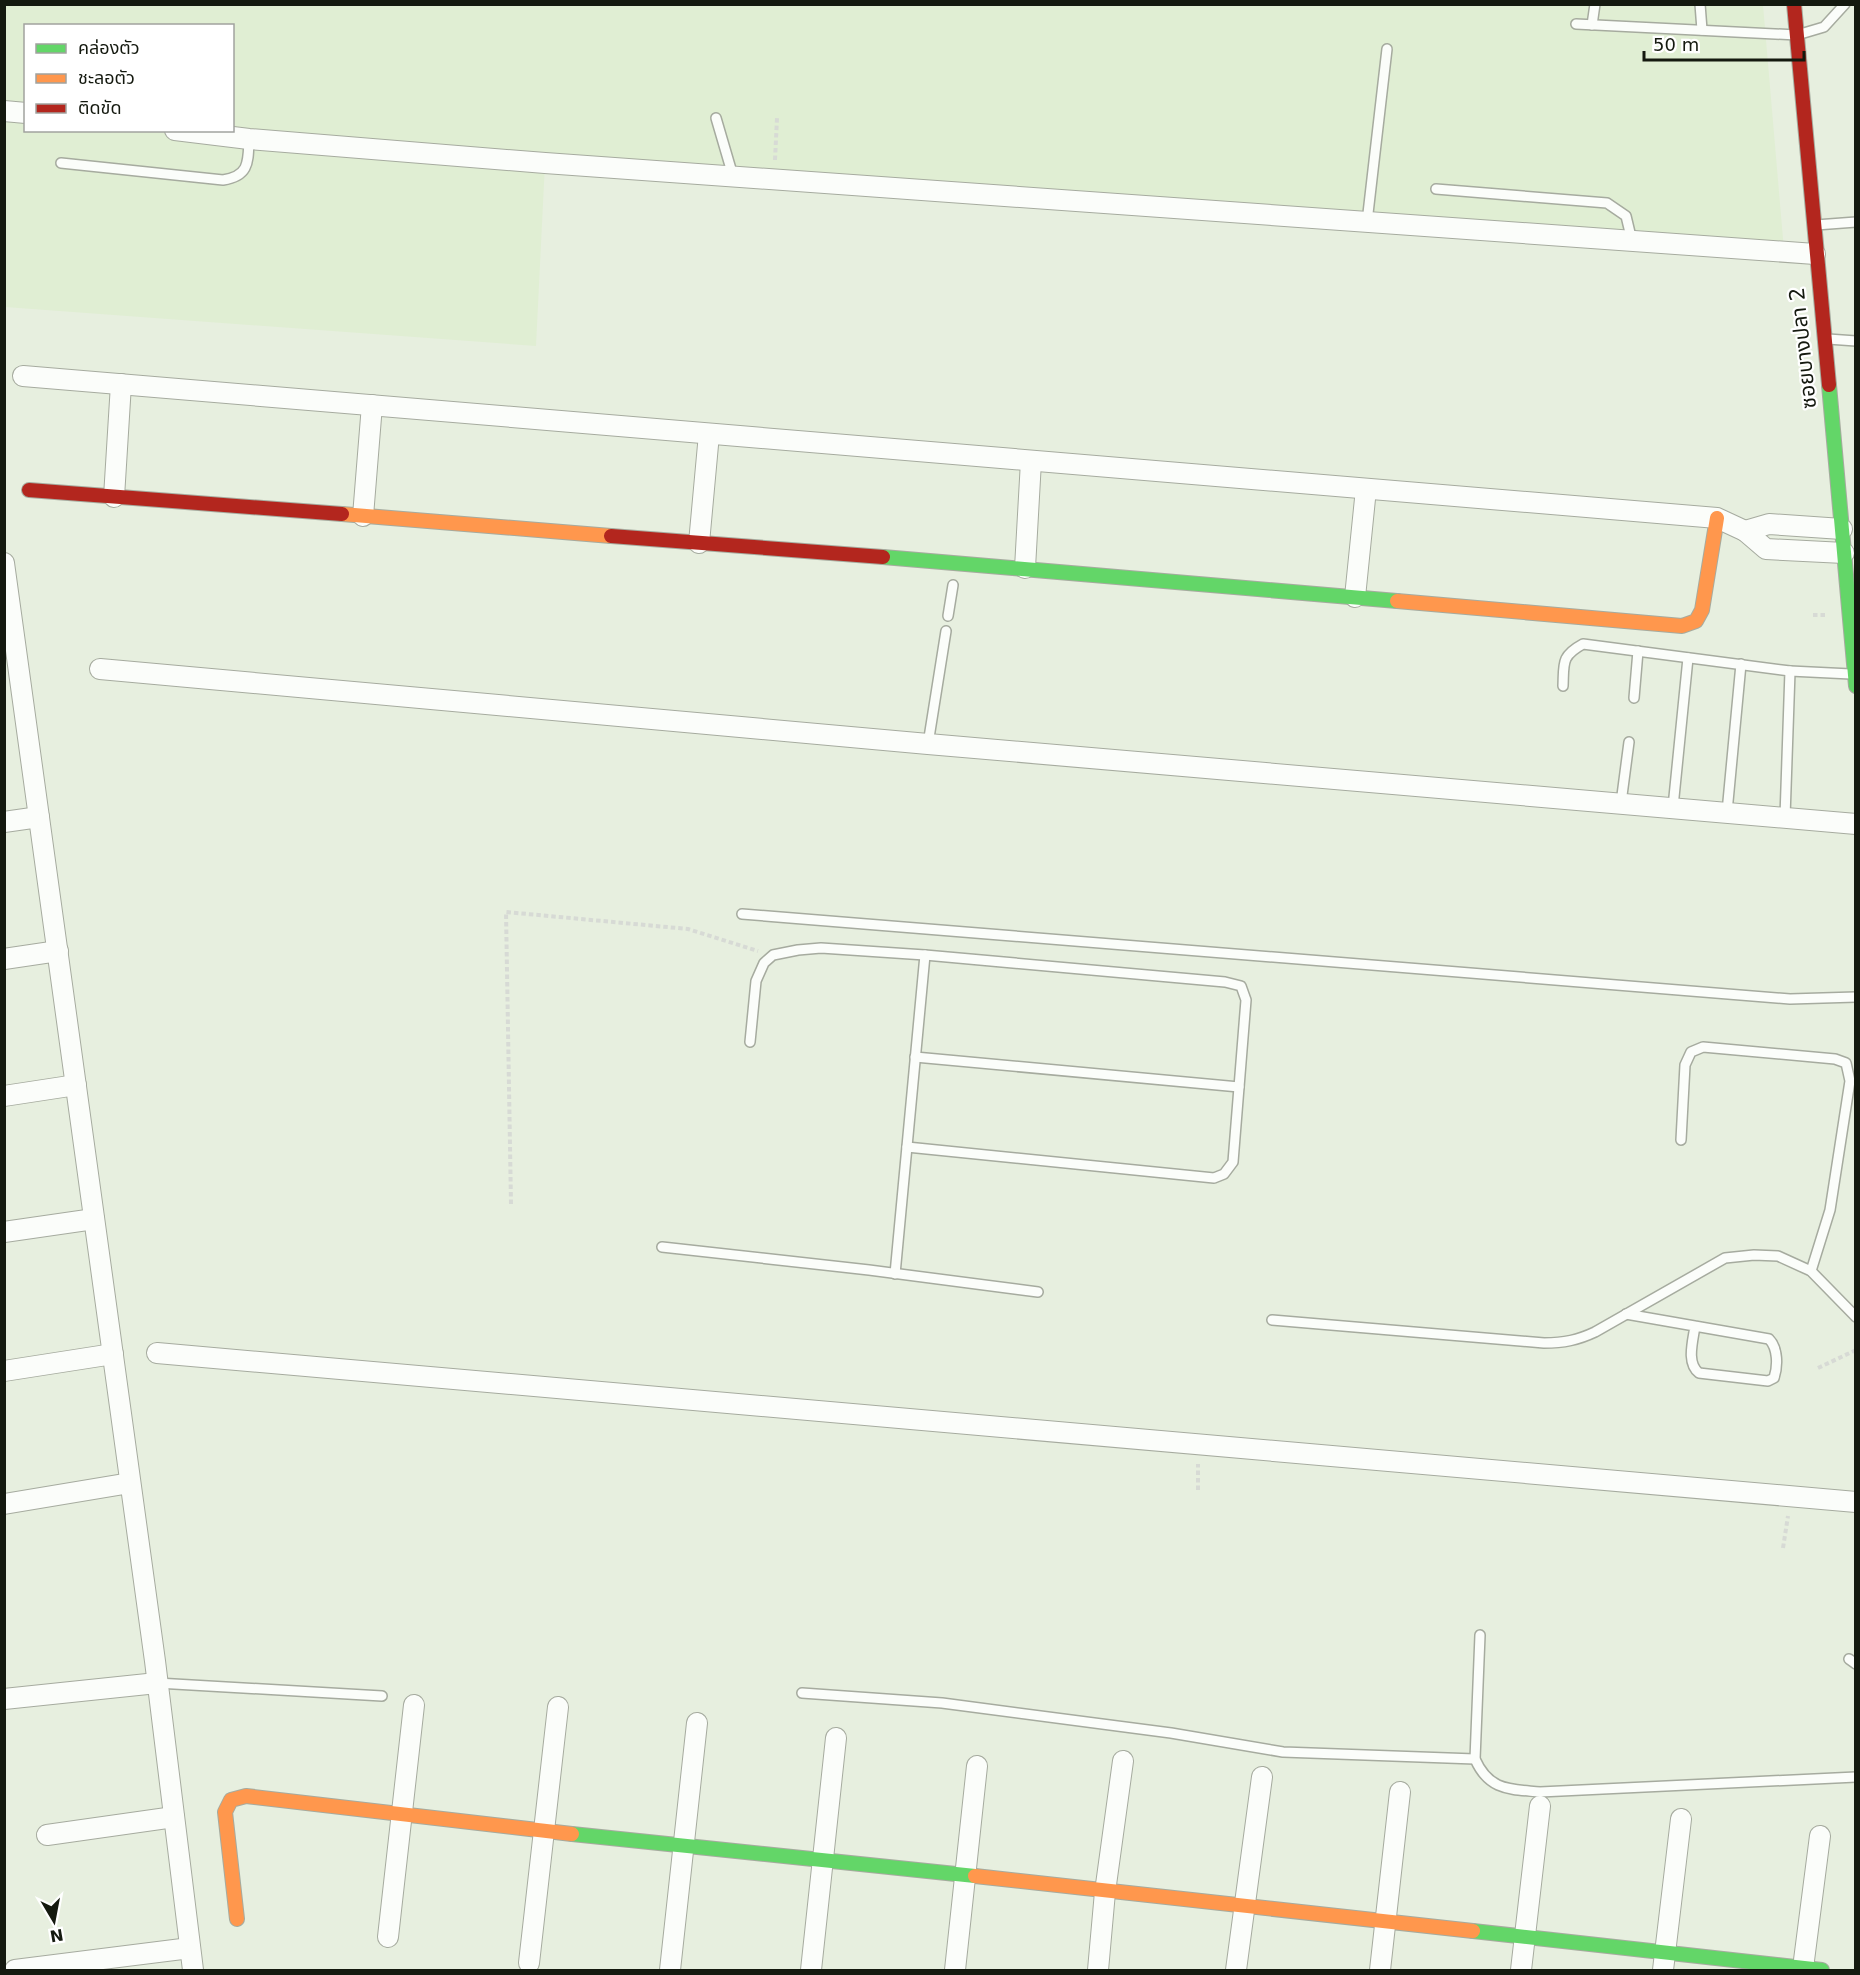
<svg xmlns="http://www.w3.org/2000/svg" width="1860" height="1975" viewBox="0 0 1860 1975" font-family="'DejaVu Sans','Noto Sans Thai',sans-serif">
<rect width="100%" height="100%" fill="#e7efdf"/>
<path fill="#e0eed3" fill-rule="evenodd" d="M4,5H1763L1785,262L545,163L536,346L5,307ZM26,26H232V130H26Z"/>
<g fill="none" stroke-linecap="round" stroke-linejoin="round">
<defs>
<g id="lane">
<polyline points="1700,4 1702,30"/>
<polyline points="1576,24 1797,35 1824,27 1845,4"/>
<polyline points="1592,25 1595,4"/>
<polyline points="716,118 733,176"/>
<path d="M61,163L223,180C250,176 248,161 249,139"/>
<polyline points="1436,189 1607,203 1626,216 1632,241"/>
<polyline points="1367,222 1387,49"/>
<polyline points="1816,225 1856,222"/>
<polyline points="1828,339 1856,341"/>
<polyline points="948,616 953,585"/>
<polyline points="1790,671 1851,674"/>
<path d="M1563,686C1564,663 1561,656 1583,644L1790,671L1785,817"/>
<polyline points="1634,698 1638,651"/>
<polyline points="928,744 946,631"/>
<polyline points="1621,803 1629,742"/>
<polyline points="1673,807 1688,658"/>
<polyline points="1727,812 1741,664"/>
<polyline points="742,914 1790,999 1856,997"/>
<polyline points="750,1042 756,981 764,963 773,955 798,950 821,948 925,955 1225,982 1241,986 1246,1000 1233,1162 1224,1174 1214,1178 907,1147"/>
<polyline points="915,1057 1239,1087"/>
<polyline points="1681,1140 1685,1065 1691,1052 1703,1047 1835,1059 1846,1063 1850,1081 1830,1210 1811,1271"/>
<polyline points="662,1247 869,1270 1038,1292"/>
<polyline points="895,1274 925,955"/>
<path d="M1626,1314L1769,1339C1778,1348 1778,1366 1774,1378L1768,1381L1699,1373C1686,1363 1693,1341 1695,1326"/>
<path d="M1272,1320L1544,1343C1564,1343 1578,1340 1595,1332L1725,1258L1754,1255L1778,1256L1811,1271L1856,1317"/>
<path d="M1480,1635L1475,1759C1489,1791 1510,1789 1540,1792L1856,1777"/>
<polyline points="1849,1659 1856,1664"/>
<polyline points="157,1683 382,1696"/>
<polyline points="802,1693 942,1703 1171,1733 1283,1752 1475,1759"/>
</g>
<g id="street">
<polyline points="4,111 26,113"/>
<polyline points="175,130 249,139 545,163 1815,254"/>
<polyline points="23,376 1717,518 1745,531"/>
<polyline points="114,497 121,384"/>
<polyline points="363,516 372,405"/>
<polyline points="1842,529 1769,524 1745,531 1766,549 1844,553"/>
<polyline points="699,543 709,434"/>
<polyline points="4,563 155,1661 193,1970"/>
<polyline points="1025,568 1031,461"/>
<polyline points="1355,597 1366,489"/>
<polyline points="100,669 928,744 1856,824"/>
<polyline points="4,822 39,817"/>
<polyline points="4,959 58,951"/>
<polyline points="4,1096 76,1085"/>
<polyline points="4,1232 94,1219"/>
<polyline points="157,1353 1856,1502"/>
<polyline points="4,1371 113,1354"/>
<polyline points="4,1504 130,1483"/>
<polyline points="4,1699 157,1683"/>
<polyline points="47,1835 174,1817"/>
<polyline points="388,1937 414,1705"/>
<polyline points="529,1963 558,1707"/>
<polyline points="1803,1968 1820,1836"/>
<polyline points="15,1970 190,1948"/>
<polyline points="670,1970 697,1723"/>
<polyline points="811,1970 836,1738"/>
<polyline points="955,1970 977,1766"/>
<polyline points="1098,1970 1105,1892 1123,1761"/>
<polyline points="1236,1970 1262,1777"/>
<polyline points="1380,1970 1400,1792"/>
<polyline points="1521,1970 1540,1806"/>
<polyline points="1663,1970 1681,1819"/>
</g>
<g id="fast">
<polyline points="1829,385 1856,686"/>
<polyline points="883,557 1397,601"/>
<polyline points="572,1834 975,1876"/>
<polyline points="1473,1931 1822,1970"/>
</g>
<g id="slow">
<polyline points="342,514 611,536"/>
<polyline points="1397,601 1682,626 1696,621 1702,610 1717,518"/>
<polyline points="975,1876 1473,1931"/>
<polyline points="237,1919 225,1812 231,1800 246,1796 572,1834"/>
</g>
<g id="jam">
<polyline points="1794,4 1829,385"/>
<polyline points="29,490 342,514"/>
<polyline points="611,536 883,557"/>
</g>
</defs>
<use href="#lane" stroke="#a6ab9f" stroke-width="12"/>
<use href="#street" stroke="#a6ab9f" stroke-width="22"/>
<use href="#fast" stroke="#a6ab9f" stroke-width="16"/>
<use href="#slow" stroke="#a6ab9f" stroke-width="16"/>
<use href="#jam" stroke="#a6ab9f" stroke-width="16"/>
<g stroke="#d7dad5" stroke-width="4" stroke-dasharray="4.5 3" stroke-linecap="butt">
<polyline points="775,160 777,118"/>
<polyline points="1813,615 1828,615"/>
<polyline points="511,1204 506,912 688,929 758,951"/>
<polyline points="1818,1368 1856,1350"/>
<polyline points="1198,1490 1198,1464"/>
<polyline points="1783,1548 1788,1516"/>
</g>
<use href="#lane" stroke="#fbfdfa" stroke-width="9"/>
<use href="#street" stroke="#fbfdfa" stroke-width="20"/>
<use href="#fast" stroke="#63d668" stroke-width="14"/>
<use href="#slow" stroke="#ff974d" stroke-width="14"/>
<use href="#jam" stroke="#b3261e" stroke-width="14"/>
</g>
<g text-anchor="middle" stroke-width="4.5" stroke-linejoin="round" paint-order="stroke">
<g font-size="21" fill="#14190f" stroke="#fff">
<text transform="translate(1803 348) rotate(-96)" y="7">ซอยบางปลา 2</text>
</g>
</g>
<rect width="1860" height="1975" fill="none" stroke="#14190f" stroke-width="12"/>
<rect x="24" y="24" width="210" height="108" fill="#ffffff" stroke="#a1a39f" stroke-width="1.5"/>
<rect x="36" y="44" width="30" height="9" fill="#63d668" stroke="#a1a39f" stroke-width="1.5"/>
<text x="78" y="54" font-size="18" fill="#14190f">คล่องตัว</text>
<rect x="36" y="74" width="30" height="9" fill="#ff974d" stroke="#a1a39f" stroke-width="1.5"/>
<text x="78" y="84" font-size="18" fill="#14190f">ชะลอตัว</text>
<rect x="36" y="104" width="30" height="9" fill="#b3261e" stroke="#a1a39f" stroke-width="1.5"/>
<text x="78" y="114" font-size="18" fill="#14190f">ติดขัด</text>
<g transform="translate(54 1921) rotate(170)" stroke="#ffffff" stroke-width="4.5" paint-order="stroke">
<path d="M0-4.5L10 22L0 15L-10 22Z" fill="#14190f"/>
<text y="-9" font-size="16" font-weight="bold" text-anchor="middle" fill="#14190f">N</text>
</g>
<path d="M1644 51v9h160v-9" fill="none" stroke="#14190f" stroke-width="3"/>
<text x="1653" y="51" font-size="18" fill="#14190f" stroke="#ffffff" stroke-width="4.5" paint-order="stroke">50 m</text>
</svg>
